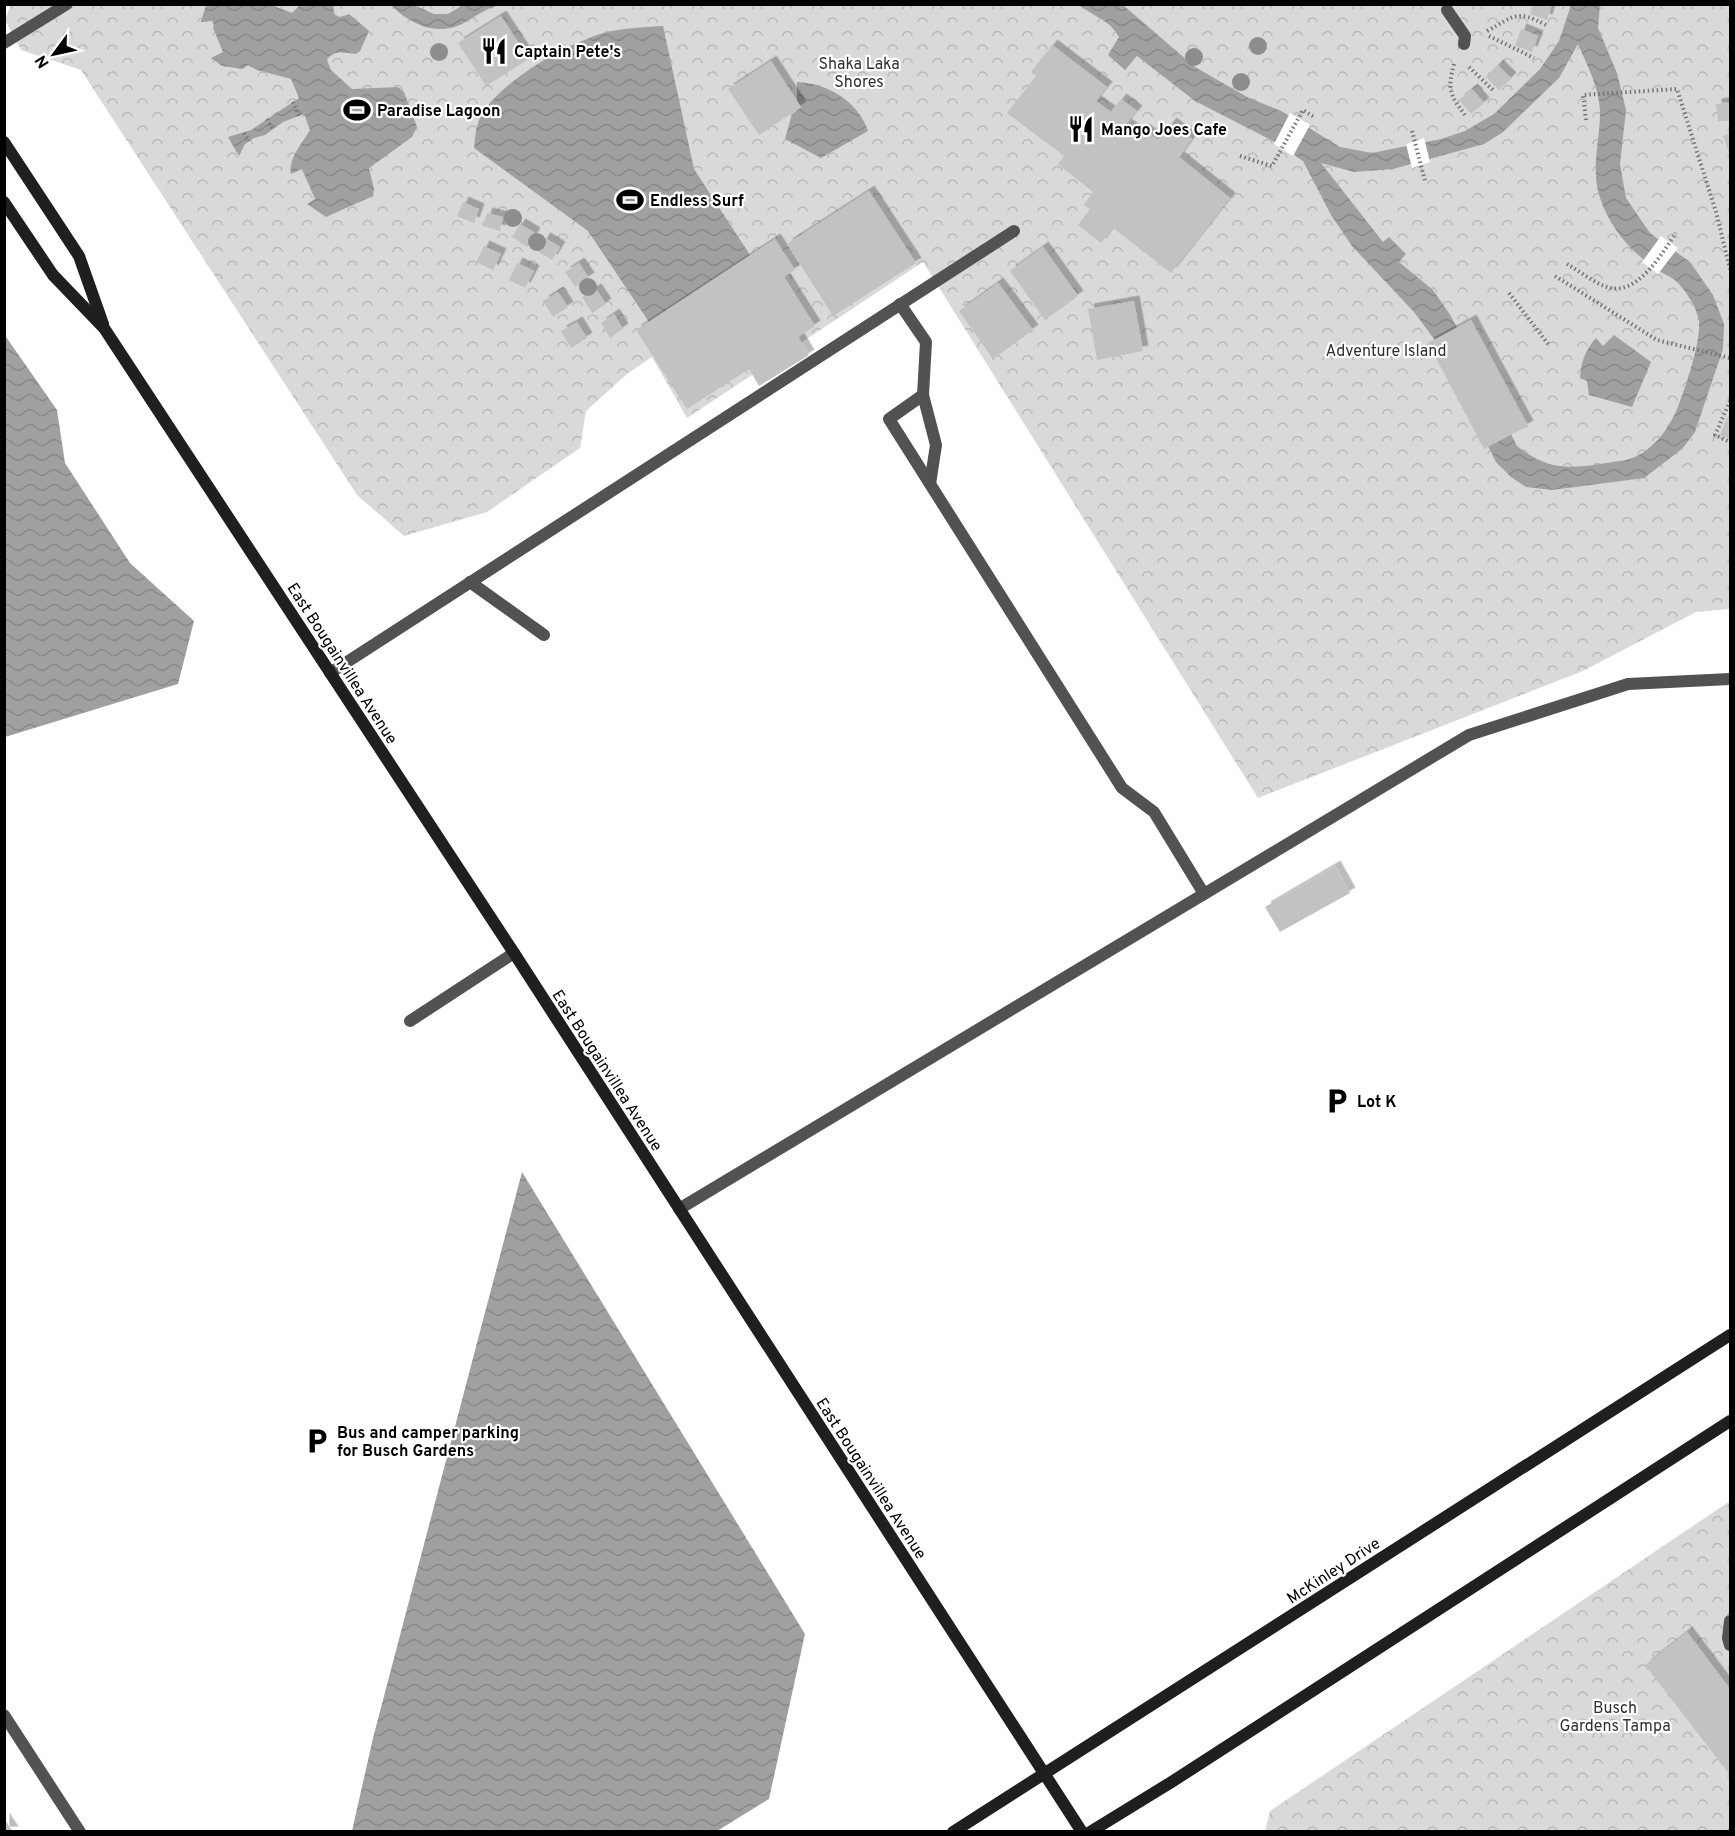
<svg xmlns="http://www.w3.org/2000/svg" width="1735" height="1836" viewBox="0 0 1735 1836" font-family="Overpass,sans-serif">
<defs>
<pattern id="forest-crowns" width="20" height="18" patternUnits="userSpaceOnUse" patternTransform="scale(1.5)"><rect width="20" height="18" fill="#d9d9d9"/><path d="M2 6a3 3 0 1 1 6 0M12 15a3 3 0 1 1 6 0" fill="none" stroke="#b8b8b8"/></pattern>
<pattern id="water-waves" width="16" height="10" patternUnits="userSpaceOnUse" patternTransform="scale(1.5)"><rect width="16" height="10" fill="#a0a0a0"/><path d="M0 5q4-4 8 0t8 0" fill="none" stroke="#888"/></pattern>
<filter id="shadow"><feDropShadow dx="5.5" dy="-5.5" stdDeviation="0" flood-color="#0004"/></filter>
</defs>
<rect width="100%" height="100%" fill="#fff"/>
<g fill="url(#forest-crowns)">
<polygon points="11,4 1730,5 1730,609 1696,612 1583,671 1258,798 923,262 687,418 652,357 627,374 586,411 580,448 487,512 404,536 357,495 81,70 21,50 5,20"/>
<polygon points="1730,1501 1730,1831 1265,1832 1270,1811"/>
</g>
<g fill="url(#water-waves)" fill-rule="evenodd">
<path d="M332,4L335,15L340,17L349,14L369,31L360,51L356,54C344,53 334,49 327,60L331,70L352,89L398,87L404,92L417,127L412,137L369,168L374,189L373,196L326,217L307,204L315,199L302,169L291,174C288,159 303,142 310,130L304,114L283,122L265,135L254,138L245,144L239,156L228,137L251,130L299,98L291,79L257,70L248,65L243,69L222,66L211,58L223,52L213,28L214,25L212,21L201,22L206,5H271L292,13L300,5Z"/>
<path d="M391,5H414L434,14H448L463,5H500C486,8 475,17 462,24C437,37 408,23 391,5Z"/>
<path d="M1079,5H1123L1195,67L1249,98L1281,111L1340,147L1372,153L1441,139L1465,131L1494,114L1540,69L1559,41L1571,5H1600L1598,28L1617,73L1626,110L1620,164L1626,198L1650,233L1690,262L1713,295L1724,324L1723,349L1695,432L1682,449L1644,478L1552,490L1526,487L1511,477L1496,462L1434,339L1414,312L1352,246L1331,215L1303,161L1275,142L1195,101L1137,56L1125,70L1108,55L1119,37C1109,19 1094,17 1079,5ZM1578,44C1588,68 1601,90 1600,117C1599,144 1591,171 1600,198C1610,228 1629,249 1654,268C1661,273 1671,276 1677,282C1686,291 1697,308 1699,321C1701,342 1685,389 1677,409C1667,433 1647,458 1620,461C1577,467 1553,475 1517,446L1451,316L1433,290L1399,262L1406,254L1389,237L1383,242L1321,163L1354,172L1393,169L1484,144L1503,132L1559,78Z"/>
<path d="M663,26L694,169L750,255L649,322L588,231L474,148C475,139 476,128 479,120C495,83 573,39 612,31C628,28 646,27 663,26Z"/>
<path d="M797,82C827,83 858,101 868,131L821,158L785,139L792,114L801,107L797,101Z"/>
<polygon points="4,334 57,410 65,463 130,563 194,621 178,684 5,737"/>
<path d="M1614,335L1651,362L1632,407L1589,395L1587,381L1580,378C1581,363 1585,350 1596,338L1603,346Z"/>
<polygon points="522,1172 805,1634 769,1799 717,1831 352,1831 373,1738"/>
</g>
<g fill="#fff">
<polygon points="1290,113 1310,125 1293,156 1274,144"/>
<polygon points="1424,138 1430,162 1412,168 1406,144"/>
<polygon points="1661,236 1678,248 1658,274 1642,262"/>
</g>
<g fill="#c2c2c2" filter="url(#shadow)">
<polygon points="1533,4 1552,4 1547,20 1530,14"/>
<polygon points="501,16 529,59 486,86 458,43"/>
<polygon points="1521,29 1538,36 1532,52 1515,45"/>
<polygon points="1052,45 1107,87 1096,101 1111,112 1121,99 1137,111 1126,124 1140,134 1144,129 1158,140 1171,123 1192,139 1179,157 1230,198 1171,273 1113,228 1101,243 1078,225 1090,209 1084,205 1093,192 1058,164 1064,156 1007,113 1036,76 1031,72"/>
<polygon points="771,61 801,107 759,135 728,89"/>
<polygon points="1498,65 1511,78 1499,90 1486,77"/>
<polygon points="1472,89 1484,103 1471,114 1459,100"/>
<polygon points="1730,102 1730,121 1718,121 1716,104"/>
<polygon points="1730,134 1730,155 1723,136"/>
<polygon points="869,191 916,263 833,316 787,244"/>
<polygon points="463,202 479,209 474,223 457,216"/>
<polygon points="487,213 503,217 500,231 483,226"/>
<polygon points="520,224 535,233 527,247 512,237"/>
<polygon points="545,238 560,247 552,260 537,251"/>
<polygon points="775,239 795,270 784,277 815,326 798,337 809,355 759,386 749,369 687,409 636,330"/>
<polygon points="484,246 501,254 493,270 476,262"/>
<polygon points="1043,247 1078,296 1045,320 1010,271"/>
<polygon points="517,263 534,271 525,288 509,280"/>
<polygon points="579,263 589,278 575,287 565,272"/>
<polygon points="998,283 1033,330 993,359 959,311"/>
<polygon points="596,289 606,304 592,313 582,297"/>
<polygon points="558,292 568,307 553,317 543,301"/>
<polygon points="1134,301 1143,351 1097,360 1088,309"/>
<polygon points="614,314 623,329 610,338 601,323"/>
<polygon points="1471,320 1528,426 1484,449 1428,343"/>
<polygon points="577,322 587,338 571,348 561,331"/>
<polygon points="1730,411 1730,440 1720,435"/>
<polygon points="1335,866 1350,893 1280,932 1265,907"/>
<polygon points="1687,1632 1730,1689 1730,1775 1645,1665"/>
<polygon points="4,1818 13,1832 4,1832"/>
</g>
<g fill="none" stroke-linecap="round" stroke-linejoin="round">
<g stroke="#747474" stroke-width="4" stroke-dasharray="1.5 3" stroke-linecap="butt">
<polyline points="545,4 545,6"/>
<path d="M1487,31C1515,16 1516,9 1546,25"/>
<polyline points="1489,36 1534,58"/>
<path d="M1454,64C1447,90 1450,95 1465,115"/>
<polyline points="1469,67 1494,91"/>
<polyline points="293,102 299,116"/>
<polyline points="267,119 272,129"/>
<polyline points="1586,120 1583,95 1677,89 1716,212 1730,269"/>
<polyline points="1412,131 1425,181"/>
<polyline points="244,133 249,141"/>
<polyline points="1240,156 1272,166 1303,110 1314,117"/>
<path d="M1567,264C1579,271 1592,281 1604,286C1636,300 1662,253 1676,233"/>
<polyline points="1555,276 1657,340 1730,358"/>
<polyline points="1509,293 1548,344"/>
<polyline points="1730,401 1715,435 1730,442"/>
</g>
<g stroke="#525252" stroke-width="12">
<polyline points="4,43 67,4"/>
<polyline points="900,304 926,342 923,395 936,445 930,484"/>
<polyline points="923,395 889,419 1122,788 1154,812 1204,894"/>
<polyline points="470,582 544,635"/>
<polyline points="330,673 1014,231"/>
<polyline points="410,1021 514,953"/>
<polyline points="679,1209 1469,735 1628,684 1730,679"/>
<polyline points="1730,1621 1728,1638 1730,1645"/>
<polyline points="4,1715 80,1832"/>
</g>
<polyline stroke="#525252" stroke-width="12" points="1447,10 1465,36 1464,44"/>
<g stroke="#1f1f1f" stroke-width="12">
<polyline points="4,142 79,256 103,324"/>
<polyline points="4,202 53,275 104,328 514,953 1082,1832"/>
<polyline points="953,1832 1730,1335"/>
<polyline points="1090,1832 1170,1783 1730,1421"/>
</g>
</g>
<g fill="#8d8d8d">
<circle cx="1258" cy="46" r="9"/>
<circle cx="439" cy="52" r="9"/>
<circle cx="1194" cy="57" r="9"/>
<circle cx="1241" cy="82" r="9"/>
<circle cx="513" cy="218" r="9"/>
<circle cx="537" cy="242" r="9"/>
<circle cx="588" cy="287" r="9"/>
</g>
<defs>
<symbol id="restaurant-bare" viewBox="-9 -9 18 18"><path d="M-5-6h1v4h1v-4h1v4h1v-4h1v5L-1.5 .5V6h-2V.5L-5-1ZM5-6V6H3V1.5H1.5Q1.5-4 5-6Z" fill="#000" stroke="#fff" stroke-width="2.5" paint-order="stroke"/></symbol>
<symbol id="stadium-bare" viewBox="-9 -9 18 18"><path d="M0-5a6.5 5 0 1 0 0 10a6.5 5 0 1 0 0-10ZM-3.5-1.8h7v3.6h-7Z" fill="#000" stroke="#fff" stroke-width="2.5" paint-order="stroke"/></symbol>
<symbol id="parking-bare" viewBox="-9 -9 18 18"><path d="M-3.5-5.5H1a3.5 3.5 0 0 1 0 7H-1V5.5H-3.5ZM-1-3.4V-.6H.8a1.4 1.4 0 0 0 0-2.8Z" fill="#000" stroke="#fff" stroke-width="2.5" paint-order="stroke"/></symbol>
</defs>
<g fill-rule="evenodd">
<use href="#restaurant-bare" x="475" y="32" width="38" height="38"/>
<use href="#stadium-bare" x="338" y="91" width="38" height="38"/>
<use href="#restaurant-bare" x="1062" y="110" width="38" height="38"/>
<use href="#stadium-bare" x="611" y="181" width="38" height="38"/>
<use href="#parking-bare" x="1318" y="1082" width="38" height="38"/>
<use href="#parking-bare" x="298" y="1422" width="38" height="38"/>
</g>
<g text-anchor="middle" stroke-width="4.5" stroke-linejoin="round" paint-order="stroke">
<g font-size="16" font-weight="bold" fill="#000" stroke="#fff" text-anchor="start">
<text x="514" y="57">Captain Pete's</text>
<text x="377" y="116">Paradise Lagoon</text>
<text x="1101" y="135">Mango Joes Cafe</text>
<text x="650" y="206">Endless Surf</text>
<text x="1357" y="1107">Lot K</text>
<text x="337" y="1438">Bus and camper parking<tspan x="337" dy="18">for Busch Gardens</tspan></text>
</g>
<g font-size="16" fill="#303030" stroke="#fff">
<text x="859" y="69">Shaka Laka<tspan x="859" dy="18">Shores</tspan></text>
<text x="1386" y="356">Adventure Island</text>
<text x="1615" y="1713">Busch<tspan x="1615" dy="18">Gardens Tampa</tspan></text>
</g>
<g font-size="16" fill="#000" stroke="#fff">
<text transform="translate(343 663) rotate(57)" y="6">East Bougainvillea Avenue</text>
<text transform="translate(608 1070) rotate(57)" y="6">East Bougainvillea Avenue</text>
<text transform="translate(872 1478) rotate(57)" y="6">East Bougainvillea Avenue</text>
<text transform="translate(1333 1570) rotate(-33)" y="6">McKinley Drive</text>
</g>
</g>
<rect width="1735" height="1836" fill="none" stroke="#000000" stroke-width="12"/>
<g transform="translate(54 54) rotate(237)" stroke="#ffffff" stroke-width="4.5" paint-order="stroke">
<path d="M0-4.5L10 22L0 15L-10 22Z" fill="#000000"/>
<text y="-9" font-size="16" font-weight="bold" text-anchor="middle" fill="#000000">N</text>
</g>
</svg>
